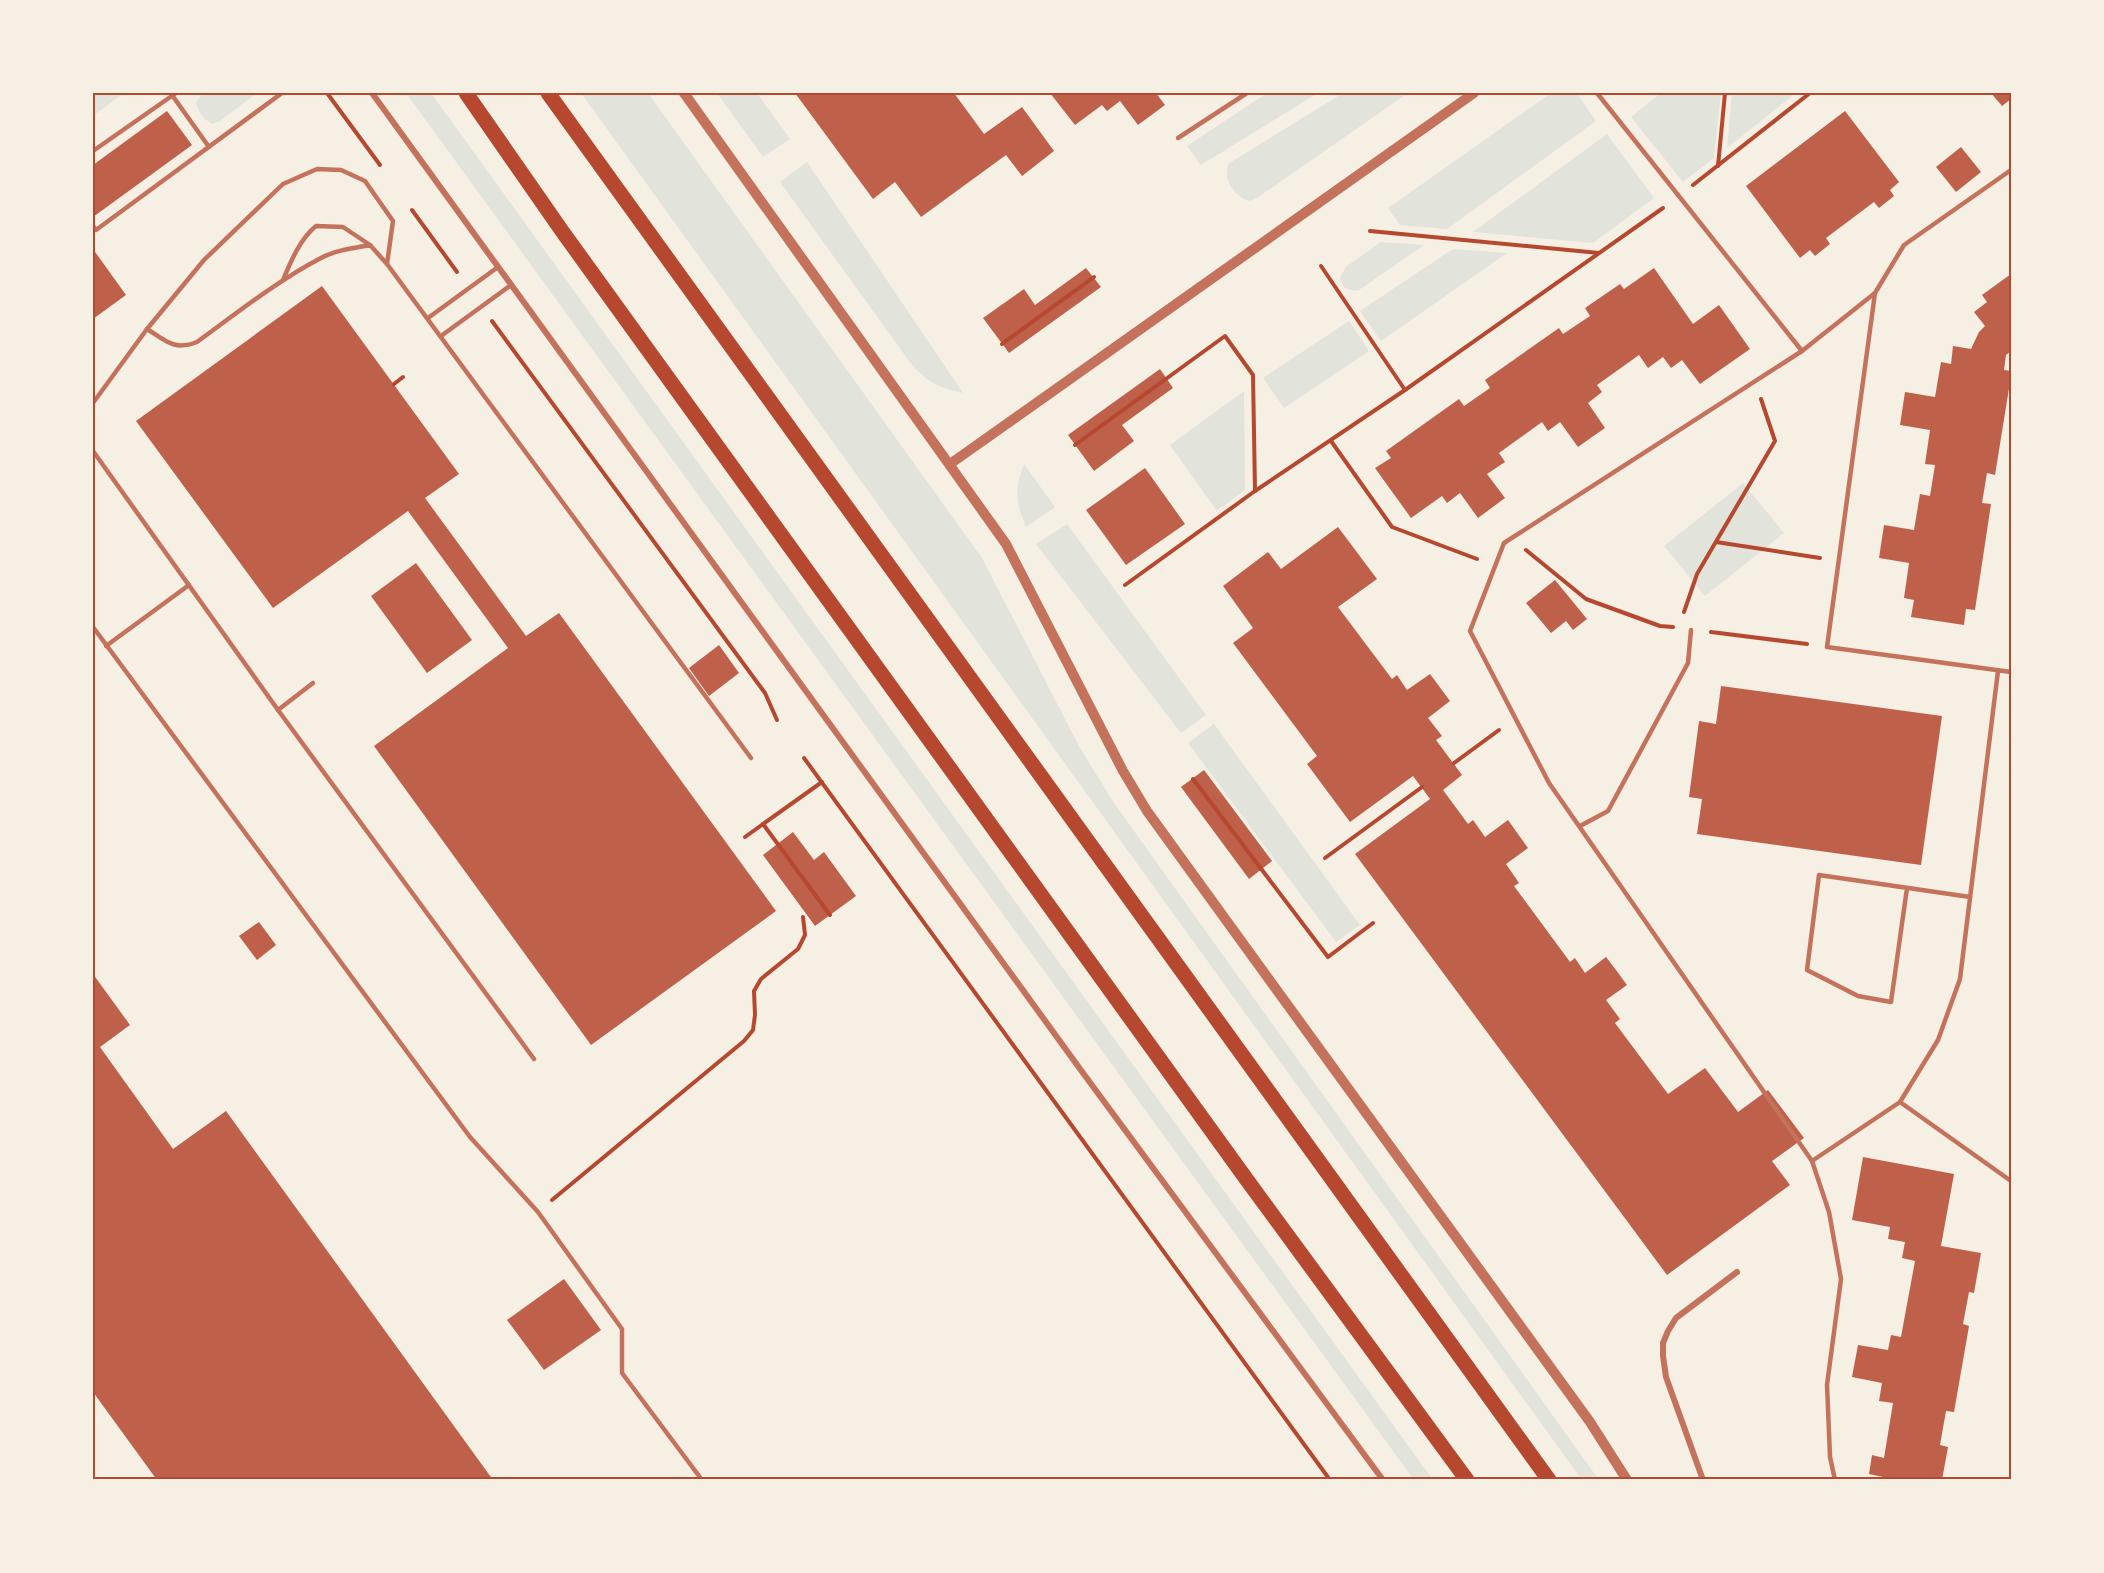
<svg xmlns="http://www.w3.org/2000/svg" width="2104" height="1573" viewBox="0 0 2104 1573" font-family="Raleway,sans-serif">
<rect width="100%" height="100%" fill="#f6efe4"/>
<g fill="#e2e4dc">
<polygon points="93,93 124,93 93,116"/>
<path d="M203,93H257L220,121L212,124C203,119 198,112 196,102Z"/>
<polygon points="406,93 431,93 1433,1480 1414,1480"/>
<polygon points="581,93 648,93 982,558 1080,748 1114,803 1599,1480 1582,1480"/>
<polygon points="717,93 757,93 790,139 763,157"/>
<polygon points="1267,93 1318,93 1201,165 1187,146"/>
<path d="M1343,93H1408L1257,198L1249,201C1234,196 1223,180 1228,164Z"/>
<polygon points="1551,93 1577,93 1596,121 1447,229 1400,225 1388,208"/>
<polygon points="1661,93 1721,93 1714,158 1683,182 1631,117"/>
<polygon points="1732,93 1796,93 1727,148"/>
<polygon points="1607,134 1654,198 1593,243 1473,232"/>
<path d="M807,162L963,393C940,388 928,383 912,365L780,182Z"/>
<polygon points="1381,242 1424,245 1359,290 1355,291 1345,288 1340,280 1341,275 1347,266"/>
<polygon points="1453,249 1507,253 1381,341 1360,311"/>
<polygon points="1349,321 1369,351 1284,408 1263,378"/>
<polygon points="1244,391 1245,490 1217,511 1170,445"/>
<path d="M1024,464L1055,507L1026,527C1016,503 1014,489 1024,464Z"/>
<polygon points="1743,483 1784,533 1705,596 1664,546"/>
<polygon points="1067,524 1206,715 1181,733 1036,544"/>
<polygon points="1214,724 1360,925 1336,942 1188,743"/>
</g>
<g fill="#bf614a">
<polygon points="795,93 954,93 984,134 1022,107 1054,151 1022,176 1006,155 921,217 895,182 873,199"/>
<polygon points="1050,93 1156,93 1165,105 1138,125 1120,101 1107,111 1102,105 1075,125"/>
<polygon points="1991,93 2011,93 2011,99 2002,106"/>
<polygon points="167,111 192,145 93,217 93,165"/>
<polygon points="1845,111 1899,182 1890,190 1894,196 1879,208 1874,202 1826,238 1830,244 1815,256 1810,250 1800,258 1746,186"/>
<polygon points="1961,147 1981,172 1956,192 1936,167"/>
<polygon points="93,249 126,295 93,319"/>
<polygon points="1086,268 1101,287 1009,353 983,318 1024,289 1035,305"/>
<polygon points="1654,268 1693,324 1719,305 1750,349 1700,384 1682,360 1671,368 1663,357 1648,368 1639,355 1597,385 1602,392 1588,403 1605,428 1592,437 1578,447 1560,422 1548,431 1542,422 1499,453 1505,462 1487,474 1505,498 1478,518 1460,493 1447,503 1442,496 1411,518 1375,468 1391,458 1386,451 1459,399 1464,406 1490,388 1485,380 1559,328 1563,334 1590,316 1585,308 1620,284 1624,289"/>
<polygon points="2011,274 2011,351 2006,355 2004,370 2011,371 2011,376 1995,475 1987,473 1982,503 1991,504 1975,610 1966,609 1964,625 1911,617 1914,600 1904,598 1909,563 1879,558 1884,525 1914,530 1920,494 1930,496 1935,465 1925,464 1930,430 1900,425 1905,392 1935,397 1941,362 1951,364 1953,346 1971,349 1979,332 1985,326 1974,312 1987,302 1982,295"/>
<polygon points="322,286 459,474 425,498 526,636 559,613 776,911 591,1045 374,746 508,648 408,511 273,608 136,421"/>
<polygon points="1160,369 1173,388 1122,425 1134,441 1094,471 1068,435"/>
<polygon points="1145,468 1185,524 1126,565 1086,510"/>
<polygon points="1338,527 1377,579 1338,607 1392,679 1397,675 1407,690 1430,674 1450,701 1428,718 1442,736 1436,740 1462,775 1443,790 1468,824 1473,820 1485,837 1508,820 1528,848 1506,864 1519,883 1514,886 1570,962 1575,958 1585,973 1606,957 1616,970 1627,985 1606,1000 1620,1019 1615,1023 1668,1094 1705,1068 1738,1112 1768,1090 1804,1138 1772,1161 1790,1185 1667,1275 1355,854 1430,799 1413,776 1350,822 1307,764 1317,756 1233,643 1253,628 1223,586 1268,552 1281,569"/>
<polygon points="416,563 472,640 427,673 371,596"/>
<polygon points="1555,580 1587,619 1573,630 1566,621 1551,633 1526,603"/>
<polygon points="719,645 739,673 709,696 689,668"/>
<polygon points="1721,686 1942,716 1921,865 1697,834 1702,799 1689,797 1699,721 1716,724"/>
<polygon points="1204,770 1272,861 1249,879 1181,787"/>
<polygon points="793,832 814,860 824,852 856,896 815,926 763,855"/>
<polygon points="259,922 276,945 257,960 239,936"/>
<polygon points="93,974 130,1025 100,1047 173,1149 226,1111 493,1480 157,1480 93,1392"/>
<polygon points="1863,1157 1954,1174 1941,1246 1981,1253 1974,1293 1969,1292 1963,1324 1969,1326 1954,1412 1946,1411 1940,1445 1948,1447 1942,1480 1897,1480 1869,1474 1872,1455 1884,1458 1893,1403 1879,1401 1882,1383 1852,1377 1858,1345 1888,1350 1891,1335 1901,1337 1915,1261 1902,1258 1905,1242 1888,1239 1890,1227 1852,1220"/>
<polygon points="564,1279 601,1330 544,1370 507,1320"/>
</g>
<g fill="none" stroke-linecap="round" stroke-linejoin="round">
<g stroke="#b5482f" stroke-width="4">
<polyline points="327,93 380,165"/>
<polyline points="1718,166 1725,93"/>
<polyline points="1693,185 1810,93"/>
<polyline points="412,210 457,272"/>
<polyline points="1370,231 1599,253"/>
<polyline points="1321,266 1405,390"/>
<polyline points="492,321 765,693 777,720"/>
<polyline points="1002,344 1094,277"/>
<polyline points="394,384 403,377"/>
<polyline points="1331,441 1392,527 1477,559"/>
<polyline points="1075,445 1225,336 1253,375 1255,491"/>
<polyline points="1716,542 1820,558"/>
<polyline points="1526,550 1586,599 1660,626 1673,627"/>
<polyline points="1125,585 1255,491 1405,390 1663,208"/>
<polyline points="1684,612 1697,574 1775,441 1761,399"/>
<polyline points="1711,632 1807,644"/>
<polyline points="804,758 1330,1480"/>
<polyline points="1454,763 1499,730"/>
<polyline points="1193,779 1328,957 1373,923"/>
<polyline points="822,782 763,824 830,915"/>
<polyline points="745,837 763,824"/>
<polyline points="1325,858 1422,787"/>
<polyline points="552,1200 744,1041 753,1030 755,1015 754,991 761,979 798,949 805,935 803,917"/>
</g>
<g stroke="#c5725c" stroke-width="4.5">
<polyline points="1597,93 1802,351 1875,293 1827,647 2011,672"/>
<polyline points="172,95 209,147"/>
<polyline points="1178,138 1247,93"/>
<polyline points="93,151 176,93"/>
<polyline points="93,226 96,230 282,93"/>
<path d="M283,280C291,261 300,239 316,226L343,227L370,245"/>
<polyline points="1875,293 1904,245 2011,170"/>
<polyline points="428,318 498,267"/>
<path d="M147,329C166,341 174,351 197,342C237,313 277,281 321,258C336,250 354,248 370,245L387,264"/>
<polyline points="441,336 511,285"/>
<polyline points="1802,351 1504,543 1470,631 1549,783 1812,1161"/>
<polyline points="93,403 147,329 204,260 283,184 317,169 341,170 365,181 393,221 387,264 751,758"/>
<polyline points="93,451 278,710 534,1059"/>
<polyline points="93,627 470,1137 538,1212 622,1329 622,1373 702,1480"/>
<polyline points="106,646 189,585"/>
<polyline points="278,710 313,683"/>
<polyline points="1580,826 1608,811 1688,663 1691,630"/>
<polyline points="1907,888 1891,1002 1858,996 1807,970 1819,875 1970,897"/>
<polyline points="1900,1102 1938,1040 1960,979 1998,671"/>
<polyline points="1835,1480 1830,1457 1827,1385 1841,1279 1829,1212 1812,1161 1900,1102 2011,1181"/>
</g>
<g stroke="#c5725c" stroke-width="6">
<polyline points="372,93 1083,1073 1383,1480"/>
<polyline points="1703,1480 1666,1377 1663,1356 1663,1343 1668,1331 1676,1318 1737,1272"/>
</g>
<g stroke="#c5725c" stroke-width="10">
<polyline points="684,93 1006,544 1123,771 1147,811 1590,1422 1627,1480"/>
<polyline points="950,464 1474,93"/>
</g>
<g stroke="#b5482f" stroke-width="15">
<polyline points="466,93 562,231 1247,1180 1467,1480"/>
<polyline points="548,93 1549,1480"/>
</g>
</g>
<rect width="2104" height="1573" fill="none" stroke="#f6efe4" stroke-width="189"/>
<rect x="94" y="94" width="1916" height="1384" fill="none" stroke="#b5482f" stroke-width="2"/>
</svg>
